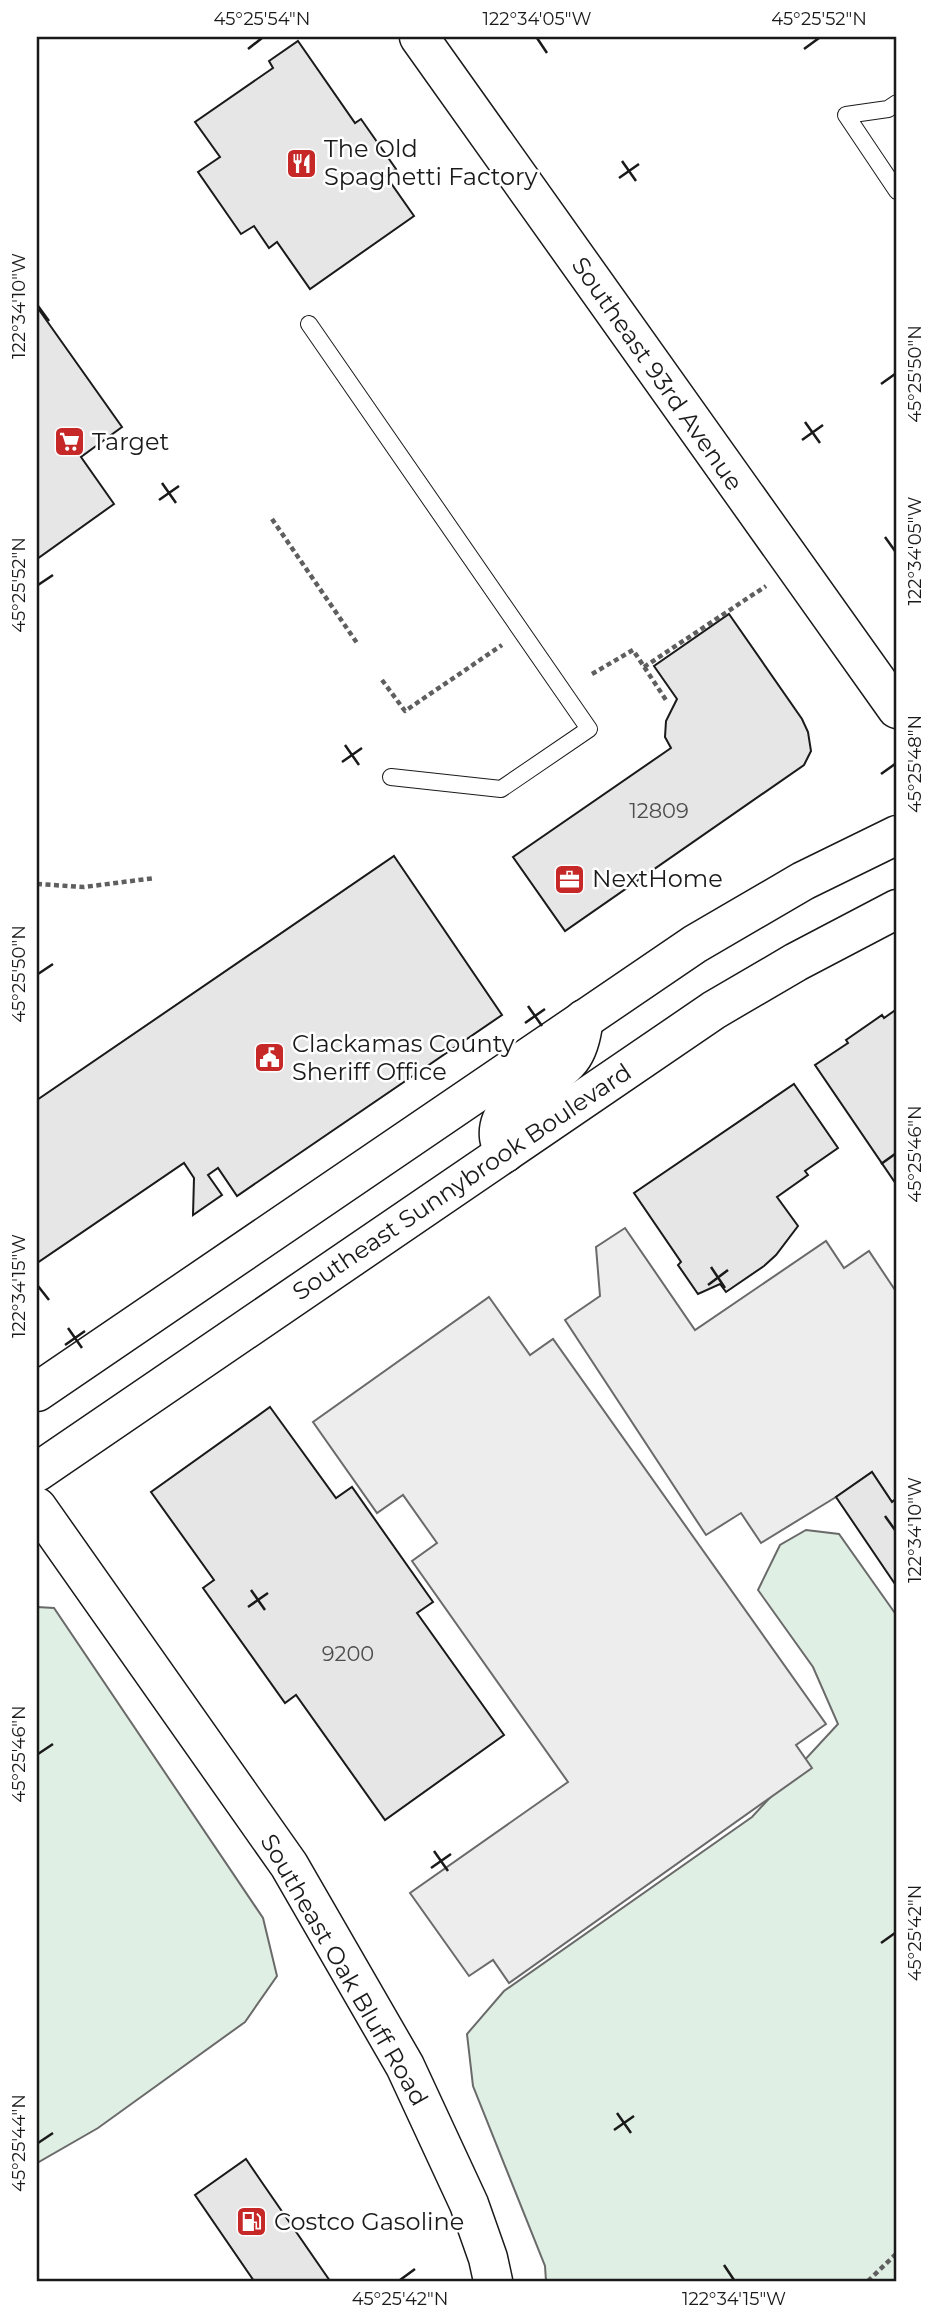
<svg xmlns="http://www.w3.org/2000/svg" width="934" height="2318" viewBox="0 0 934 2318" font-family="Montserrat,sans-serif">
<rect width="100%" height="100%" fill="#fff"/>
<g fill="#e0efe3" stroke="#6a6a6a" stroke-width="2">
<polygon points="806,1530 839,1534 897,1616 897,2281 546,2281 545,2266 473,2086 467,2034 504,1991 752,1817 838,1724 813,1667 758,1590 780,1545"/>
<polygon points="37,1607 54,1608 263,1918 277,1976 245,2022 98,2128 37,2163"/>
</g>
<g fill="#ededed" stroke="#6a6a6a" stroke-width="2">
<polygon points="625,1228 695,1330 826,1241 844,1268 869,1251 897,1293 897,1498 892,1502 872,1472 836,1497 761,1543 741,1513 706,1535 565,1320 600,1296 596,1247"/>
<polygon points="489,1297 530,1355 553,1339 826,1724 796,1745 812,1768 509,1983 493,1960 469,1976 410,1893 568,1782 412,1561 437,1543 403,1495 377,1513 313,1422"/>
</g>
<g fill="#e6e6e6" stroke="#1a1a1a" stroke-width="2">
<polygon points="298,41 355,123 361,119 396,169 386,176 414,216 310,289 277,242 269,248 254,226 241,234 198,172 220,157 195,122 273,68 269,61"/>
<polygon points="37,307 122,427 81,457 114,504 37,559"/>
<polygon points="729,614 802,719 808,732 811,751 804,765 565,931 513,857 671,748 665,737 666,721 677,699 654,666"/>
<polygon points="394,856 502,1015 237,1196 218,1168 208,1175 222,1195 193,1215 194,1178 184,1163 37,1263 37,1100"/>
<polygon points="897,1009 897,1179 894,1181 815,1065 848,1043 846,1040 882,1015 884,1018"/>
<polygon points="794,1084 838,1148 805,1171 808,1175 777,1197 798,1226 776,1255 764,1266 726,1292 720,1284 698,1294 678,1265 681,1262 634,1193"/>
<polygon points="270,1407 336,1498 352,1487 433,1602 417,1613 504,1735 385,1820 296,1695 285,1703 203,1588 214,1580 151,1492"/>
<polygon points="872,1472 892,1502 897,1498 897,1587 836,1497"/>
<polygon points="246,2159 261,2181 330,2281 254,2281 195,2195"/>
</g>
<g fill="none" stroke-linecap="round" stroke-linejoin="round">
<defs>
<g id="service">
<polyline points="897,103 888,109 846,115 897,191"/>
<polyline points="309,324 589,729 501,789 391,777"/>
</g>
<g id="tertiary">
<polyline points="419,37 897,709"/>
<polyline points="37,1507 289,1865 405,2066 469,2204 488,2258 493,2281"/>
</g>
<g id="secondary">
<path d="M505,1153C503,1148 499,1142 499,1137C495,1098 556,1083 573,1056C580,1045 582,1031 584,1019"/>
<polyline points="37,1392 695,944 803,881 897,835"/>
<polyline points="37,1472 714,1010 796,962 897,909"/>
</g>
</defs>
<use href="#service" stroke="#1a1a1a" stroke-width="18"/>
<use href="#tertiary" stroke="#1a1a1a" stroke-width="41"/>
<use href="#secondary" stroke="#1a1a1a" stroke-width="41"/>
<g stroke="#5f5f5f" stroke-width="4.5" stroke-dasharray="5 3.5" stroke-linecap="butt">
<polyline points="272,519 357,643"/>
<polyline points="644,667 766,586"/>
<polyline points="592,674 633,650 666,700"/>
<polyline points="382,680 405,711 502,645"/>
<polyline points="37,884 84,887 155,878"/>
<polyline points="868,2281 897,2253"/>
</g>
<use href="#service" stroke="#fff" stroke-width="16"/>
<use href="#tertiary" stroke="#fff" stroke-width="38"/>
<use href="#secondary" stroke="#fff" stroke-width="38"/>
</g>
<path fill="none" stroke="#1a1a1a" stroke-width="2.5" d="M537,38L547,53M248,49L262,38M804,49L819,38M622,161L636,181M619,178L639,164M38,306L49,321M881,384L895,374M805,422L820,443M802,440L823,425M162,483L176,503M159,500L179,486M885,537L895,551M38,585L53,575M345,745L359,765M342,762L362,748M881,774L895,764M38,974L53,964M528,1006L542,1026M525,1023L545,1009M881,1164L895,1154M711,1267L725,1288M708,1285L728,1270M38,1286L49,1300M68,1328L82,1348M65,1345L85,1331M885,1516L895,1530M251,1590L265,1610M248,1607L268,1593M38,1754L53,1744M434,1851L448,1871M431,1868L451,1854M881,1943L895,1933M617,2113L631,2133M614,2130L634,2116M38,2143L53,2133M724,2265L734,2280M400,2280L415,2269"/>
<defs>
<symbol id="restaurant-square" viewBox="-11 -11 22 22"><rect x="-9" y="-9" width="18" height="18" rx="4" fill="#c62828" stroke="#fff"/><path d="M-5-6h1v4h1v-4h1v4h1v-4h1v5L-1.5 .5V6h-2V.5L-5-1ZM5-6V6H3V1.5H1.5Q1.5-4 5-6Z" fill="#fff"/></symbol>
<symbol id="supermarket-square" viewBox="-11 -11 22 22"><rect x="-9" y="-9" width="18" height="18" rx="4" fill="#c62828" stroke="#fff"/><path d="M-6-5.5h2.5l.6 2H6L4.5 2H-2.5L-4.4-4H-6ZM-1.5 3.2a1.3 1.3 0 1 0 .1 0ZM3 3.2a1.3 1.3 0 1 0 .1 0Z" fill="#fff"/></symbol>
<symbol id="office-square" viewBox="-11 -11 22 22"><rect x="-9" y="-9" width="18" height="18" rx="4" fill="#c62828" stroke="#fff"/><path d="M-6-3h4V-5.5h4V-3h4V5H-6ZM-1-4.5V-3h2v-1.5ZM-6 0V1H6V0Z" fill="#fff"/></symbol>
<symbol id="civic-square" viewBox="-11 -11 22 22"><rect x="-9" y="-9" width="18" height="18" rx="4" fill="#c62828" stroke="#fff"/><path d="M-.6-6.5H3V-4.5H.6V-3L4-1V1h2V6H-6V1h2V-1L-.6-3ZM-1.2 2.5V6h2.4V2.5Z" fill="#fff"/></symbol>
<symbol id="fuel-square" viewBox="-11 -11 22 22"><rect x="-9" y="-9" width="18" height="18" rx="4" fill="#c62828" stroke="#fff"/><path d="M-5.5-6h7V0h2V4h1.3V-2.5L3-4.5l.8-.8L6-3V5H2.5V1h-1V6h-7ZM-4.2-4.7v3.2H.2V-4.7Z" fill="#fff"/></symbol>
</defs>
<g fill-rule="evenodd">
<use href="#restaurant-square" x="284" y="146" width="35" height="35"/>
<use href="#supermarket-square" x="52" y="424" width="35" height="35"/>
<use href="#office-square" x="552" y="862" width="35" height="35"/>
<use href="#civic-square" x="252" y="1040" width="35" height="35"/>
<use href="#fuel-square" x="234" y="2204" width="35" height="35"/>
</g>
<g text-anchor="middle" stroke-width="5" stroke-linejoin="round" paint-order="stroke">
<g font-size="21" fill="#4d4d4d">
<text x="659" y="818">12809</text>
<text x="348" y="1661">9200</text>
</g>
<g font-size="24" fill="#1a1a1a" stroke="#fff" text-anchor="start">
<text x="324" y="157">The Old<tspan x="324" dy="28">Spaghetti Factory</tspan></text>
<text x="92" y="450">Target</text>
<text x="592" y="887">NextHome</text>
<text x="292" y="1052">Clackamas County<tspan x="292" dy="28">Sheriff Office</tspan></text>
<text x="274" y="2230">Costco Gasoline</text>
</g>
<g font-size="24" fill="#1a1a1a" stroke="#fff">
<text transform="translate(657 374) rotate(55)" y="8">Southeast 93rd Avenue</text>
<text transform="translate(462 1182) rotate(-34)" y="8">Southeast Sunnybrook Boulevard</text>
<text transform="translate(344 1970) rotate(60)" y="8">Southeast Oak Bluff Road</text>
</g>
</g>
<rect width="934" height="2318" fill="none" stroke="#ffffff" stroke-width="77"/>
<rect x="38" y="38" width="857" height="2242" fill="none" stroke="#1a1a1a" stroke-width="2.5"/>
<g font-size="18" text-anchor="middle" fill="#1a1a1a">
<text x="262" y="25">45°25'54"N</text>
<text x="537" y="25">122°34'05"W</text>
<text x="819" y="25">45°25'52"N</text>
<text transform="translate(19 306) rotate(-90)" y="6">122°34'10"W</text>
<text transform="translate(915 374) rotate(-90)" y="6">45°25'50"N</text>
<text transform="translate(915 551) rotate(-90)" y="6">122°34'05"W</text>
<text transform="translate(19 585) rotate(-90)" y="6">45°25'52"N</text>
<text transform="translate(915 764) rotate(-90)" y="6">45°25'48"N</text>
<text transform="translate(19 974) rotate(-90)" y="6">45°25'50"N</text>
<text transform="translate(915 1154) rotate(-90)" y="6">45°25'46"N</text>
<text transform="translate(19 1286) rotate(-90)" y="6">122°34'15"W</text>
<text transform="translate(915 1530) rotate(-90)" y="6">122°34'10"W</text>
<text transform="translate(19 1754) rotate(-90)" y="6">45°25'46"N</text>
<text transform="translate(915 1933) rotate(-90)" y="6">45°25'42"N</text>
<text transform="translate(19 2143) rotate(-90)" y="6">45°25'44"N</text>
<text x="400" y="2305">45°25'42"N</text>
<text x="734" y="2305">122°34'15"W</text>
</g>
</svg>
